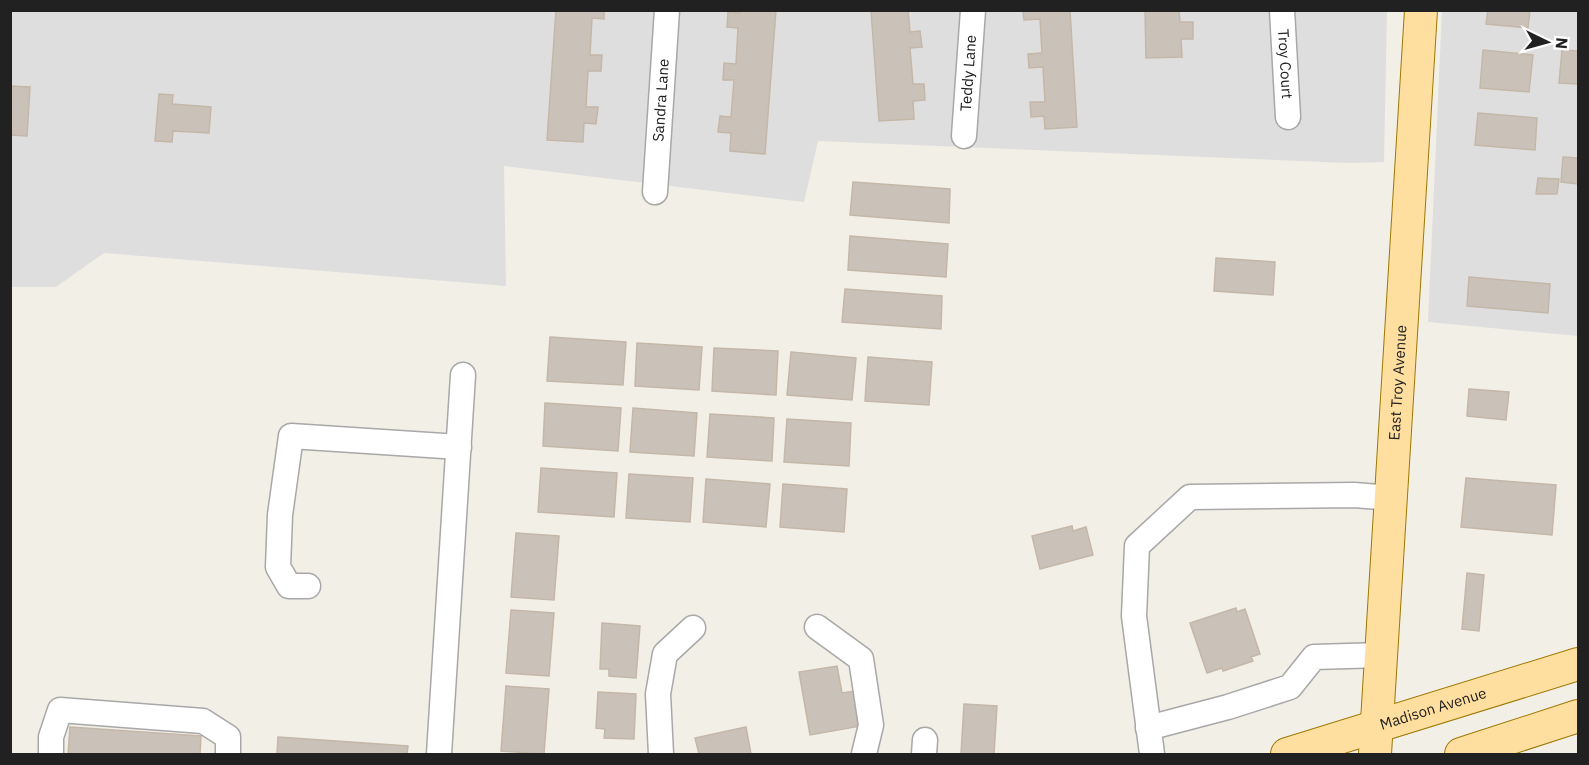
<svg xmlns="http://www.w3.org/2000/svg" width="1589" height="765" viewBox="0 0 1589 765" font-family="'IBM Plex Sans',sans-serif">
<rect width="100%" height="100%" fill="#f2efe7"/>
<g fill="#dfdede">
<polygon points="11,11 1387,11 1384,162 1349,163 818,141 804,202 504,166 506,286 104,253 56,287 11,287"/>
<polygon points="1442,11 1578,11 1578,336 1428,322"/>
</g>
<g fill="#cac2b9" stroke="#c5b7a8" stroke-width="1.5">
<polygon points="556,10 604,10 604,19 592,18 590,55 602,55 601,71 588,71 586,107 598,107 596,124 584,123 583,142 547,140"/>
<polygon points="740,10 776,10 765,154 730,151 731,133 718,132 720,116 731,117 734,80 723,80 724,63 736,64 738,28 727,27 728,12 740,13"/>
<polygon points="871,10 908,10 910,32 920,31 922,47 910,48 913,84 924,84 925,100 913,101 914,119 879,121"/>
<polygon points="1023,10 1070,10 1077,127 1045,129 1044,116 1031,117 1030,102 1045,102 1043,67 1029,68 1028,54 1042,53 1040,19 1024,20"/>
<polygon points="1145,10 1179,10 1180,22 1193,22 1193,39 1181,39 1182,57 1146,58"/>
<polygon points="1488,10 1530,10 1528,28 1486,24"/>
<polygon points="1483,50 1533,55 1529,92 1480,88"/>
<polygon points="1562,50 1578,51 1578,84 1559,83"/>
<polygon points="10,86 30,87 27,136 10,135"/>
<polygon points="159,94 173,95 172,104 211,107 209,133 173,131 172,142 155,141"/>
<polygon points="1478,113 1537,118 1535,150 1475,145"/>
<polygon points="1563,157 1578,158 1578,184 1561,182"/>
<polygon points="1538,178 1559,179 1557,194 1536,194"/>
<polygon points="853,182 950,189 949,223 850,215"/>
<polygon points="850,236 948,244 946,277 848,270"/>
<polygon points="1216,258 1275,262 1273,295 1214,291"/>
<polygon points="1469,277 1550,284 1548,313 1467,306"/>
<polygon points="845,289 942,296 941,329 842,322"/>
<polygon points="550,337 626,342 623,385 547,381"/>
<polygon points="637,343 702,347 699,390 635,386"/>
<polygon points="714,348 778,351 776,395 712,391"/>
<polygon points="791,352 856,358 852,400 787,395"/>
<polygon points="868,357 932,362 929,405 865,401"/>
<polygon points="1469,389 1509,392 1506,420 1467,416"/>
<polygon points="545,403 621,408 618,451 543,446"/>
<polygon points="633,408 697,413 694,456 630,452"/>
<polygon points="710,414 774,418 772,461 707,457"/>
<polygon points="787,419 851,423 849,466 784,462"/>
<polygon points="541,468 617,473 614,517 538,512"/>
<polygon points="629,474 693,478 690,522 626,518"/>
<polygon points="1466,478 1556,485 1552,535 1461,527"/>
<polygon points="706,479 770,484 766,527 703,522"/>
<polygon points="783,484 847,489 844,532 780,527"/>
<polygon points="1072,526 1073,531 1086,527 1093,555 1040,569 1032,536"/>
<polygon points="516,533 559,536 554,600 511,597"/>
<polygon points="1467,573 1484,575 1479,631 1462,629"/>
<polygon points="1236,608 1237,612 1245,609 1260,654 1251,657 1253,661 1223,671 1222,668 1207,673 1190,623"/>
<polygon points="511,610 554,613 549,676 506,673"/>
<polygon points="602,623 640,626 636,678 609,676 609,669 600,669"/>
<polygon points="837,666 842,693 855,691 861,726 810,735 799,672"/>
<polygon points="506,686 549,689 544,754 501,751"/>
<polygon points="598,692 636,694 634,739 604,738 605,729 596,728"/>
<polygon points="964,704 997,706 994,754 961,754"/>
<polygon points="70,727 201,736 200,754 68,754"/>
<polygon points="746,727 751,754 699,754 695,738"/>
<polygon points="278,737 408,746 407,754 277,754"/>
</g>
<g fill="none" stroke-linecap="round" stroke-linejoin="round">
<defs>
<g id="minor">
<path id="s1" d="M1282,10L1288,117"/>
<path id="s2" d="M964,136L973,10"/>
<path id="s3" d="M655,192L667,10"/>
<polyline points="308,586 289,586 278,567 280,515 291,436 459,447"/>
<polyline points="817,627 861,659 871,725 864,754"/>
<polyline points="1148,728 1228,707 1290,687 1314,657 1382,655"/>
<polyline points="51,754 51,737 60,710 203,721 228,737 228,754"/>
<polyline points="439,754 463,375"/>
<polyline points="661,754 658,694 665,654 693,628"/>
<polyline points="924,754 925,740"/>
<polyline points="1152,754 1134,616 1137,546 1190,497 1354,495 1392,498"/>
</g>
<g id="major">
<path id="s4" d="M1287,754L1578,664"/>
<path id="s5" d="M1375,754L1421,10"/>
<polyline points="1461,754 1578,716"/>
</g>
</defs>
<use href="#minor" stroke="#a8a8a8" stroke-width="27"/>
<use href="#major" stroke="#9e7800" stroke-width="34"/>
<use href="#minor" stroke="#fff" stroke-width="24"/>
<use href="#major" stroke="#ffdf9f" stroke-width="32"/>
</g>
<g text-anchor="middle" stroke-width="5" stroke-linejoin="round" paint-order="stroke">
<g font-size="15" fill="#212121" stroke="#fff">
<text dy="5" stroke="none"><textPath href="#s1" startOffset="54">Troy Court</textPath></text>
<text dy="5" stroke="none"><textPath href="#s2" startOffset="63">Teddy Lane</textPath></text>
<text dy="5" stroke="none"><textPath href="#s3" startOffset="92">Sandra Lane</textPath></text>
<text dy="5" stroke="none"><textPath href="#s5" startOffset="372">East Troy Avenue</textPath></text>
<text dy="5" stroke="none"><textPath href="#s4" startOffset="153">Madison Avenue</textPath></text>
</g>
</g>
<rect width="1589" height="765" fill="none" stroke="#212121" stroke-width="24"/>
<g transform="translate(1547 42) rotate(95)" stroke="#ffffff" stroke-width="4.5" paint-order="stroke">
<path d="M0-4.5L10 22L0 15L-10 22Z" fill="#212121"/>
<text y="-9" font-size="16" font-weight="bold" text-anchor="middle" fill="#212121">N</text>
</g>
</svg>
